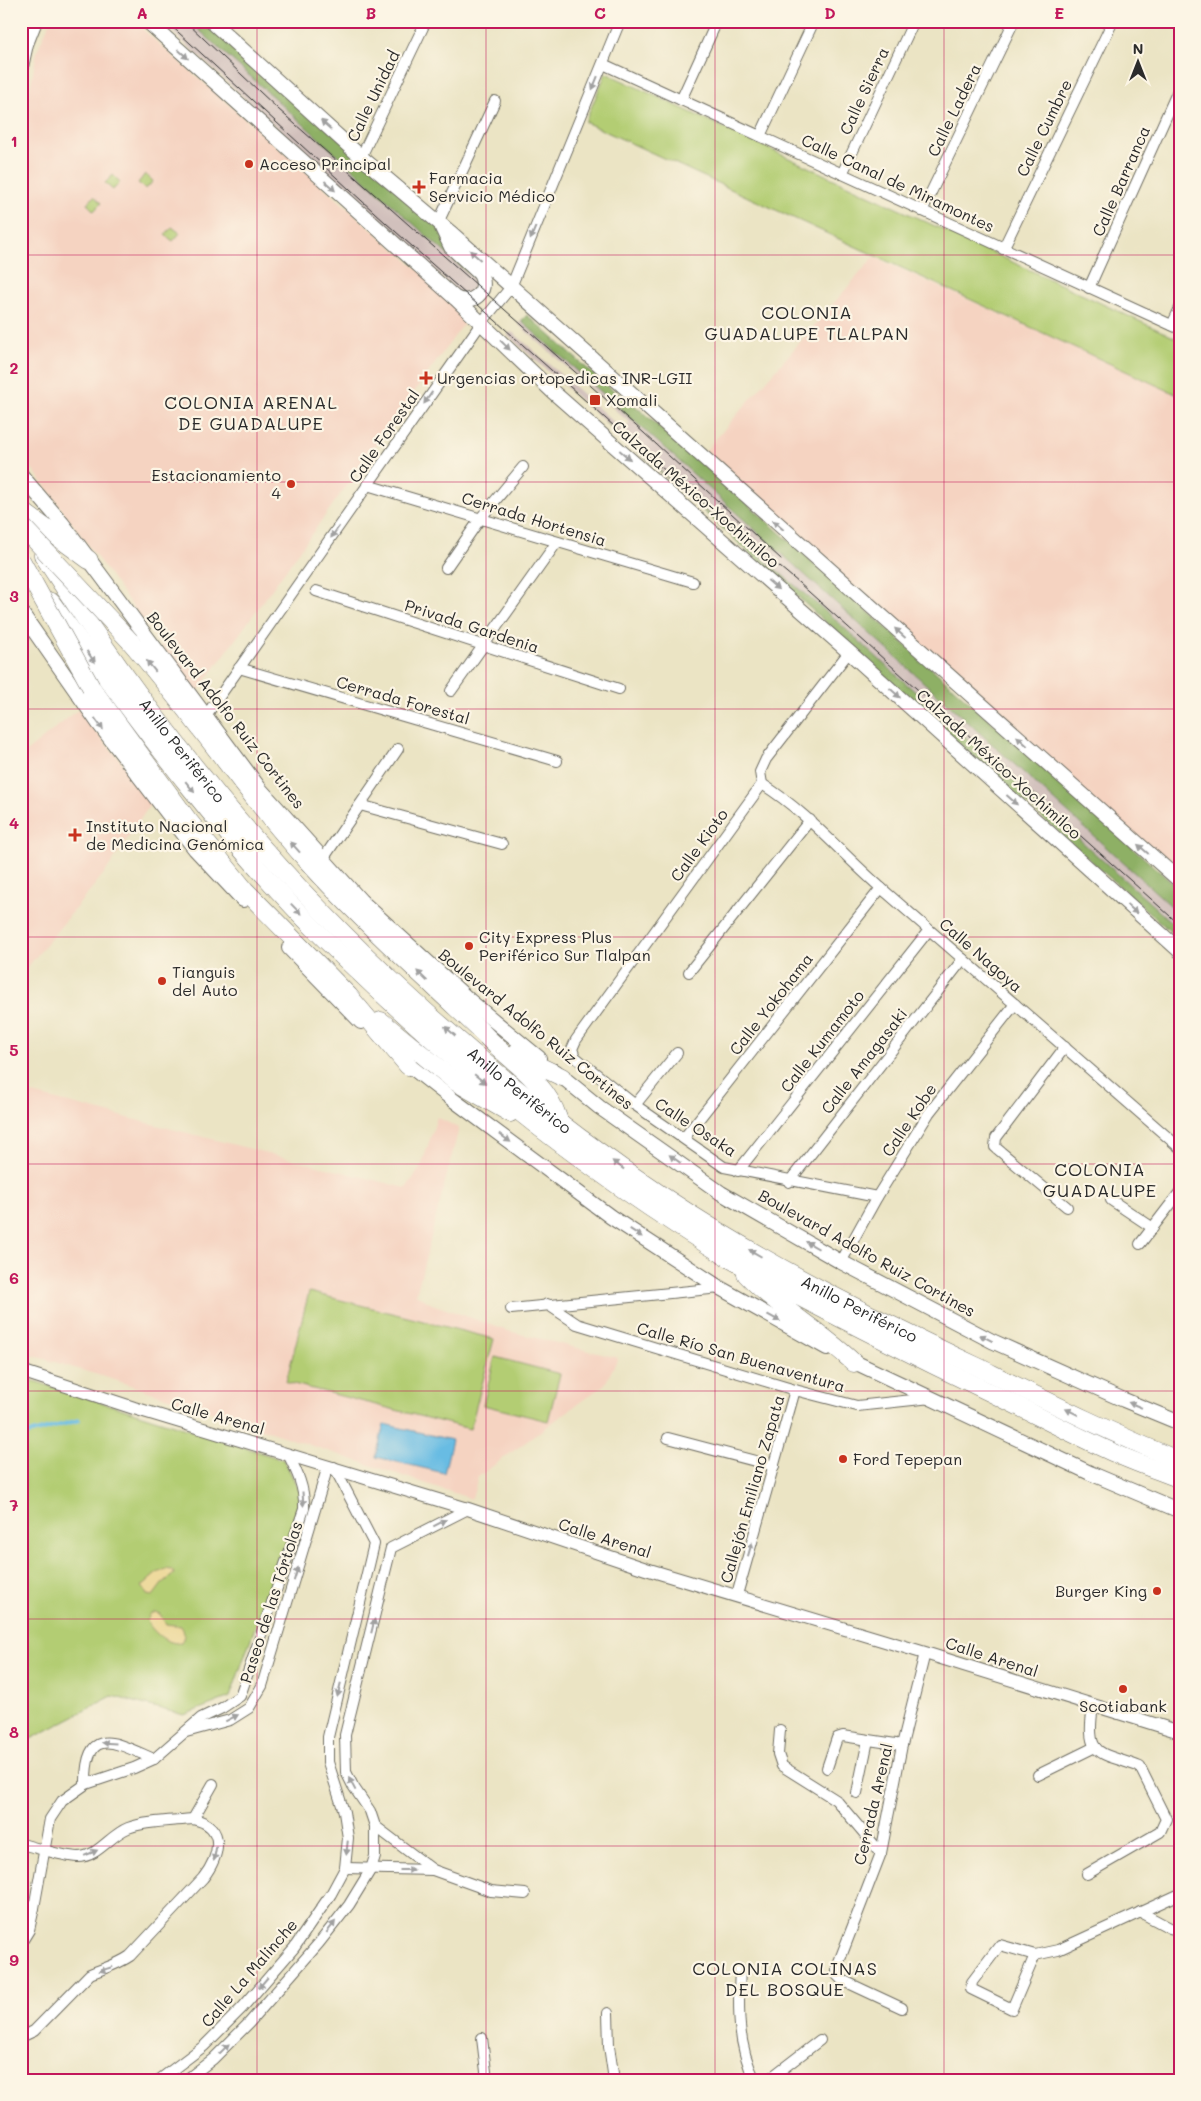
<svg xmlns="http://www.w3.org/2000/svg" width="1201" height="2101" viewBox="0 0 1201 2101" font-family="Mali,sans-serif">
<rect width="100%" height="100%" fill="#fcf5e5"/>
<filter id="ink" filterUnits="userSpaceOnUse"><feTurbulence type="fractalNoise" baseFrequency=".02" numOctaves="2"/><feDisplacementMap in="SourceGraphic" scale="10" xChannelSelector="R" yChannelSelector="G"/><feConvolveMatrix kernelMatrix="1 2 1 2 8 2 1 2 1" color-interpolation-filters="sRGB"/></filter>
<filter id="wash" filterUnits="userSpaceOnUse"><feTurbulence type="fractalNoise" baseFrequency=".0096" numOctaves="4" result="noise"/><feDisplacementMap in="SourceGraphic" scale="20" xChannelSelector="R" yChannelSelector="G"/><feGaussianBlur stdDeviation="1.12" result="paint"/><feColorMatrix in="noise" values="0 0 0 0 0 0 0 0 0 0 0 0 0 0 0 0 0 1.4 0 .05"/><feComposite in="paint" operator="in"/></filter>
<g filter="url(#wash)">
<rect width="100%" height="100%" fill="#ebe4c4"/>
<g fill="#f5d3c1">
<polygon points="50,21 133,21 470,315 196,694 21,453 21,138 37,51"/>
<polygon points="874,257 1180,396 1180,881 701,456"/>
<polygon points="78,710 153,800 106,871 21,975 21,756"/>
<polygon points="21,1091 406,1188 421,1167 437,1117 459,1128 416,1295 432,1304 508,1331 618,1358 605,1384 478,1477 472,1499 118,1381 21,1352"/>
</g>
<g fill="#d1c0bc">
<polygon points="160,21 189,21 478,282 464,298"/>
<polygon points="521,321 681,463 1180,914 1180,930 830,615 693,500 507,335 511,332 515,334 623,430 630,423 518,324"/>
</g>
<g fill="#b3cd73" stroke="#6f7c4f">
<polygon points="606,73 1180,340 1180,396 585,122"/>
<polygon points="145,174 153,181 146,189 138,183"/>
<polygon points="113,175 120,182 113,190 105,183"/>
<polygon points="94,196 101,203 94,211 87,204"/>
<polygon points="172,227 180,233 173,241 165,235"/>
<polygon points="309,1292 494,1339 470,1429 286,1382"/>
<polygon points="495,1357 560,1374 548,1421 483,1405"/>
<polygon points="21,1377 284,1460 302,1496 230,1697 184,1715 112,1696 25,1742 21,1746"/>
</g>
<g fill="#8eb065" stroke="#5c6e48">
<polygon points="189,21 208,21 437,225 481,285"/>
<polygon points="527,315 608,387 632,403 732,490 1180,890 1180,914 659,443 521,321"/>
<polygon points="605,422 693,500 830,615 1180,930 1180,940 909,700 799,598"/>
</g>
<g fill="#eeda9e" stroke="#8c8264">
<polygon points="166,1569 172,1570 174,1574 162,1584 153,1596 147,1595 142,1586 157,1573"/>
<path d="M155,1612L160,1614L166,1624L181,1626C185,1632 185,1638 180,1643C166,1644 153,1632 147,1621L150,1614Z"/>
</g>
<polygon fill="#67bce3" stroke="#497487" points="384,1424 452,1440 444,1473 376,1457"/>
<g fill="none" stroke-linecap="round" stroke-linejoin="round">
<polyline stroke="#67bce3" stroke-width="4" points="21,1436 79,1420"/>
</g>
</g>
<g filter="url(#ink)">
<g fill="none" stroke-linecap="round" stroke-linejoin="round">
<defs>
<g id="minor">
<polyline points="603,64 1180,329"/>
<polyline points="681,100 717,21"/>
<polyline points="760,136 814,21"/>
<polyline points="361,157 426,21"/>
<polyline points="842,174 914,21"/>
<polyline points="922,211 1014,21"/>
<polyline points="438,223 495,101"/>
<polyline points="1003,249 1113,21"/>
<polyline points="1089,288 1180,86"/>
<polyline points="1172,325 1180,308"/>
<polyline points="367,485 693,582"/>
<polyline points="446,568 480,519 523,467"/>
<polyline points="316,591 619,689"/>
<polyline points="849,652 766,759 760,772 762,784 576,1040 572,1049 575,1057 635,1105 724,1167 877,1197"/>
<polyline points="239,668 557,761"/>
<polyline points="451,691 557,542"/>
<polyline points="205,717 482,322 511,287 620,21"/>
<path d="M762,784C810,814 845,858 888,894C985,978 1083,1063 1180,1148"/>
<polyline points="360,805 502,844"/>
<polyline points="323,859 398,749"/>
<polyline points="689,972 810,820"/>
<polyline points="1065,1047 996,1138 995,1147 1067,1207"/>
<polyline points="635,1105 677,1053"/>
<polyline points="684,1138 881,888"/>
<polyline points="738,1171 929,930"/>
<polyline points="789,1182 963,959"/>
<polyline points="1111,1200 1153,1228"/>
<polyline points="1140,1244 1180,1192"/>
<polyline points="841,1262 877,1197 929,1113 1015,1004"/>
<polyline points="547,1304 577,1324 795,1390 857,1406 931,1398"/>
<polyline points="511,1309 720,1288"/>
<polyline points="668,1438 774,1466"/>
<polyline points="737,1595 795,1390"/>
<polyline points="780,1730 778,1754 782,1766 836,1800 881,1853"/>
<polyline points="186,1732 230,1720 249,1708 262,1686 328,1466"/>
<polyline points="827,1768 837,1738 843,1736 902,1745"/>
<polyline points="1038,1775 1095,1747"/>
<path d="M86,1784C85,1723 116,1743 154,1759"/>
<polyline points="857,1793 868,1740"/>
<polyline points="193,1819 213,1784"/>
<polyline points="375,1826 433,1870 491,1891 525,1894"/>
<path d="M21,1844C39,1848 60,1856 78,1857C98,1857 110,1835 128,1828C145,1821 174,1821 193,1819C228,1826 219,1857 203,1878L130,1956C117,1965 104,1968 90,1974L34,2031L21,2037"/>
<polyline points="345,1868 433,1870"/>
<path d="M1087,1874L1160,1832L1166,1819L1140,1767C1099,1751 1085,1759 1093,1706"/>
<polyline points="21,1905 34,1908"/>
<polyline points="1140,1912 1170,1928 1180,1930"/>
<path d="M21,1943L29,1930L34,1908L50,1819L62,1801L86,1784L134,1768L154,1759L201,1718L222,1708L240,1696L304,1509C305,1488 297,1472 288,1454"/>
<polyline points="1035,1955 1012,2009 971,1989 972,1982 1000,1945 1035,1955 1058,1950 1180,1894"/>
<path d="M740,1969C738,2007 737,2045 755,2080"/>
<polyline points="902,2008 842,1980 837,1975 837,1967 881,1853 902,1745 925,1653"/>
<polyline points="608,2013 609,2046 614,2080"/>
<polyline points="482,2038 487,2080"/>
<polyline points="159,2080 204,2046 242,2008 294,1948 331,1894 345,1868 348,1838 344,1812 328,1762 328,1737 374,1544 334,1467"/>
<polyline points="186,2080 213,2059 249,2023 319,1943 349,1905 371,1869 375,1856 375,1826 370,1811 353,1786 346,1772 345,1735 391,1548 468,1509"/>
<polyline points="768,2080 820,2040"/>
</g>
<polyline id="tertiary" points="21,1371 134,1408 468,1509 646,1569 925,1653 1180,1732"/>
<g id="secondary">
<polyline points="147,21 455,298 552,391 849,652 1180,951"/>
<polyline points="211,21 361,157 450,232 1180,881"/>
<polyline points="21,67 26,44 35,21"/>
<path d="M442,228L451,247L480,274C490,292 472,306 455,298"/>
<polyline points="21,475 62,523 260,789 361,901 470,1001 539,1058"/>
<polyline points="21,612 99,724 195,849 243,900"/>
<polyline points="289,948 361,1022"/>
<polyline points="401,1059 452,1099 611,1217 720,1288 827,1348"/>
<polyline points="555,1071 599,1107 721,1193 841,1262 992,1341 1124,1400 1180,1423"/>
<polyline points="846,1358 1090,1473 1180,1511"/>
</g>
<g id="motorway">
<polyline points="21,510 89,560"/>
<path id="s1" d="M43,555C89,626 137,695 190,761C323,929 486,1078 664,1197C763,1263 870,1316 978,1367C1045,1400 1111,1433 1180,1461"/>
<path d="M51,602C141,726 232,851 343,957C461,1071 593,1176 734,1261C755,1273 777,1284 798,1296C859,1328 919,1358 981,1388C1025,1409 1068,1432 1112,1452C1134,1462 1157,1470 1180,1479"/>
<path d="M130,641C193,714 246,794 311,865C348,906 388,944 429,982C447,1000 466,1016 484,1034C510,1062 545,1079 558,1118"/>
<polyline points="91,687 188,820 245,890 349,996 408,1066"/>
<polyline points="381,1021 456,1082 510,1113"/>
<polyline points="517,1052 539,1066 562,1077"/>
<path d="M746,1274C778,1308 820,1330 854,1363"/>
</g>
</defs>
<use href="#minor" stroke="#6e6c61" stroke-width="12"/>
<use href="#tertiary" stroke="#6e6c61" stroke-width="14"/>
<use href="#secondary" stroke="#6e6c61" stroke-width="16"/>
<use href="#motorway" stroke="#6e6c61" stroke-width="19"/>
<use href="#minor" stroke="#fff" stroke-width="10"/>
<use href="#tertiary" stroke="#fff" stroke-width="12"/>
<use href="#secondary" stroke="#fff" stroke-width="14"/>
<use href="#motorway" stroke="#fff" stroke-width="18"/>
<g stroke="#2b2b2b" stroke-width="1">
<polyline points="166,21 386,223 642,451 799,583 1180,925"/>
<polyline points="185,21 278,109 644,433 781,559"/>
</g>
<defs>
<g id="motorway-bridge">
<polyline points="21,525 130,641"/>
<polyline points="21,560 91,687"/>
</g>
</defs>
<use href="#motorway-bridge" stroke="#6e6c61" stroke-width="19" stroke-linecap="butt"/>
<use href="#motorway-bridge" stroke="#fff" stroke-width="18"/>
</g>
<defs><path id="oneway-solid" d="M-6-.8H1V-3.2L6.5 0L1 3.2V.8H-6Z" transform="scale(1.25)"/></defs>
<g fill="#a0a0a0">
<use href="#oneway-solid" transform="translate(183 54) rotate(42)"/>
<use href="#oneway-solid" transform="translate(595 83) rotate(112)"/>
<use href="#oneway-solid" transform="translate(326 125) rotate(-138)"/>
<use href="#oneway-solid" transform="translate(330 186) rotate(42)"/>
<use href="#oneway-solid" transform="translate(533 233) rotate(112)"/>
<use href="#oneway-solid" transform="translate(475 255) rotate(-138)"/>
<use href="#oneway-solid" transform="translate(505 345) rotate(44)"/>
<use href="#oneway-solid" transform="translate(428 398) rotate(125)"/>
<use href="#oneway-solid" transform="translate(625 455) rotate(41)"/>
<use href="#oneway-solid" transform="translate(778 525) rotate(-139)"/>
<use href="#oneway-solid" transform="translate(335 532) rotate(125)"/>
<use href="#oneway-solid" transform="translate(773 585) rotate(41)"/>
<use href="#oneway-solid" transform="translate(900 633) rotate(-138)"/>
<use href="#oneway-solid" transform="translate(91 657) rotate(54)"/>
<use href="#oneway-solid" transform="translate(151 666) rotate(-129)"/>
<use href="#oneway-solid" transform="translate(895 693) rotate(42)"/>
<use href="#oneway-solid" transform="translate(99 724) rotate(54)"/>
<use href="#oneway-solid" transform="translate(1022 741) rotate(-138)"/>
<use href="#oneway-solid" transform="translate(190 787) rotate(51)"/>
<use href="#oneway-solid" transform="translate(1012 800) rotate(42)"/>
<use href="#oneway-solid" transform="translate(295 847) rotate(-132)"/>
<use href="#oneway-solid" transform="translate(1143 849) rotate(-139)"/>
<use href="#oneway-solid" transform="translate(296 909) rotate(46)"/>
<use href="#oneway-solid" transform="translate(1132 909) rotate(42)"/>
<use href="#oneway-solid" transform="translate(422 976) rotate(-136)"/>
<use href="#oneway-solid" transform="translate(450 1031) rotate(-139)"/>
<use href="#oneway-solid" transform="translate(480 1079) rotate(39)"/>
<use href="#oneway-solid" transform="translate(505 1138) rotate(36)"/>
<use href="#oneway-solid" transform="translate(675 1159) rotate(-144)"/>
<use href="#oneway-solid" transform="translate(618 1165) rotate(-144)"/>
<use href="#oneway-solid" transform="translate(636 1233) rotate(33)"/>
<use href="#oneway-solid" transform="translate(812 1245) rotate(-150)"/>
<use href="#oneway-solid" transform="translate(755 1253) rotate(-150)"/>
<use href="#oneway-solid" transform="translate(774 1318) rotate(29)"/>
<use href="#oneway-solid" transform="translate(986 1338) rotate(-153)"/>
<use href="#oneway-solid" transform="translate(1135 1405) rotate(-158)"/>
<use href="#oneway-solid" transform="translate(1072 1412) rotate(-154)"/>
<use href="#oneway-solid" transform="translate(303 1499) rotate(86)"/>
<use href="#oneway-solid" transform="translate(440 1523) rotate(-27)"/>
<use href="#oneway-solid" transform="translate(750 1549) rotate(-74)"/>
<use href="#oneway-solid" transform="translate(296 1574) rotate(-73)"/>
<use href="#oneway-solid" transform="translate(373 1626) rotate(-76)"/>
<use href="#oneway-solid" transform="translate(339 1690) rotate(104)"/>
<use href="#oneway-solid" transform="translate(232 1718) rotate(-27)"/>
<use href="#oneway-solid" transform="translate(109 1743) rotate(-177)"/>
<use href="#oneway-solid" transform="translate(352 1784) rotate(-118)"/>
<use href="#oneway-solid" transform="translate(347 1848) rotate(96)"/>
<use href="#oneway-solid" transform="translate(91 1853) rotate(-23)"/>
<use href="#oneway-solid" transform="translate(215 1854) rotate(100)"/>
<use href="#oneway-solid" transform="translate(407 1870)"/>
<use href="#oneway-solid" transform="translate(331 1927) rotate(-52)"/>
<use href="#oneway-solid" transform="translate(106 1969) rotate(163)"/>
<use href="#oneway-solid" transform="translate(263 1983) rotate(130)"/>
<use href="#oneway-solid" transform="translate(224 2049) rotate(-45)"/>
</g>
</g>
<path fill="none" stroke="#c2185b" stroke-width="1" stroke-opacity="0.55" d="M257,21V2080M486,21V2080M715,21V2080M944,21V2080M21,255H1180M21,482H1180M21,709H1180M21,937H1180M21,1164H1180M21,1391H1180M21,1619H1180M21,1846H1180"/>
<g fill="#c8321e" stroke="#fcf5e5" stroke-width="2">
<circle cx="249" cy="164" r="5"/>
<path d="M416.5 179.5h5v5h5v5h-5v5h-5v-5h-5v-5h5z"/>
<path d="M423.5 370.5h5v5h5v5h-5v5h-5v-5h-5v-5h5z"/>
<rect x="589" y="394" width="12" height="12" rx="2.5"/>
<circle cx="291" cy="484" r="5"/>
<path d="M72.5 827.5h5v5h5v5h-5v5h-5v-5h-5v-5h5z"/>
<circle cx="469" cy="946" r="5"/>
<circle cx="162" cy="981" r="5"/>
<circle cx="843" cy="1459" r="5"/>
<circle cx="1157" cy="1591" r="5"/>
<circle cx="1123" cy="1689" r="5"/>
</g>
<g text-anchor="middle" stroke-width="4.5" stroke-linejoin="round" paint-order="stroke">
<g font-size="16" fill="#2b2b2b" stroke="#fcf5e5">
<text transform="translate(864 91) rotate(-65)" y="6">Calle Sierra</text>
<text transform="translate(373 96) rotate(-64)" y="6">Calle Unidad</text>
<text transform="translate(954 110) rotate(-64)" y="6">Calle Ladera</text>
<text transform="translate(1044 128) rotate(-64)" y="6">Calle Cumbre</text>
<text transform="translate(1121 181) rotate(-66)" y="6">Calle Barranca</text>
<text transform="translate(898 183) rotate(25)" y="6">Calle Canal de Miramontes</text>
<text transform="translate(384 436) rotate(-55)" y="6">Calle Forestal</text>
<text transform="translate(696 494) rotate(41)" y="6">Calzada México-Xochimilco</text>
<text transform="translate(534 519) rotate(17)" y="6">Cerrada Hortensia</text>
<text transform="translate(472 626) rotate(18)" y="6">Privada Gardenia</text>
<text transform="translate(403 700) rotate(16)" y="6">Cerrada Forestal</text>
<text transform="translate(226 710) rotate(52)" y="6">Boulevard Adolfo Ruiz Cortines</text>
<text dy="6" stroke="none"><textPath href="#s1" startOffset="240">Anillo Periférico</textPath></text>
<text transform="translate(999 764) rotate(42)" y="6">Calzada México-Xochimilco</text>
<text transform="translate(699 845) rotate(-54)" y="6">Calle Kioto</text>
<text transform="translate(981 955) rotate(41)" y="6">Calle Nagoya</text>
<text transform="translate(771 1004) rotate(-52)" y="6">Calle Yokohama</text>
<text transform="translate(536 1029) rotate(39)" y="6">Boulevard Adolfo Ruiz Cortines</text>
<text transform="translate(822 1041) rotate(-52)" y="6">Calle Kumamoto</text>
<text transform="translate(864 1061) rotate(-52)" y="6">Calle Amagasaki</text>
<text dy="6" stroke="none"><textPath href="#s1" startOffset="720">Anillo Periférico</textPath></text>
<text transform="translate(909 1120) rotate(-56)" y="6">Calle Kobe</text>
<text transform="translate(696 1127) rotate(33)" y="6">Calle Osaka</text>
<text transform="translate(867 1253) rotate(29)" y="6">Boulevard Adolfo Ruiz Cortines</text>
<text dy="6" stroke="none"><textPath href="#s1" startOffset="1125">Anillo Periférico</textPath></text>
<text transform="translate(741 1357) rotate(16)" y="6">Calle Río San Buenaventura</text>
<text transform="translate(218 1416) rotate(16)" y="6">Calle Arenal</text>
<text transform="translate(752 1489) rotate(-74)" y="6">Callejón Emiliano Zapata</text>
<text transform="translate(605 1538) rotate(18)" y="6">Calle Arenal</text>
<text transform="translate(271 1602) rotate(-72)" y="6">Paseo de las Tórtolas</text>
<text transform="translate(992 1657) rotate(18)" y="6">Calle Arenal</text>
<text transform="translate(873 1804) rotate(-77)" y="6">Cerrada Arenal</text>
<text transform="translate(249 1973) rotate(-49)" y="6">Calle La Malinche</text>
</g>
<g font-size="16" fill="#2b2b2b" stroke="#fcf5e5" text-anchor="start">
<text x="259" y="170">Acceso Principal</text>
<text x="429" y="184">Farmacia<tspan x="429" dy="18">Servicio Médico</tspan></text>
<text x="437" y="384">Urgencias ortopedicas INR-LGII</text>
<text x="606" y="406">Xomali</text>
<text x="281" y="481" text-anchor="end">Estacionamiento<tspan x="281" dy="18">4</tspan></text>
<text x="86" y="832">Instituto Nacional<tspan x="86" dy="18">de Medicina Genómica</tspan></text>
<text x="479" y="943">City Express Plus<tspan x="479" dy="18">Periférico Sur Tlalpan</tspan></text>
<text x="172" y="978">Tianguis<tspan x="172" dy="18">del Auto</tspan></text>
<text x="853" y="1465">Ford Tepepan</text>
<text x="1147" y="1597" text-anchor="end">Burger King</text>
<text x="1123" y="1712" text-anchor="middle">Scotiabank</text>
</g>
<g font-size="18" letter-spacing="1" fill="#2b2b2b" stroke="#fcf5e5">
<text x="807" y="319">COLONIA<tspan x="807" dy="21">GUADALUPE TLALPAN</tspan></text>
<text x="251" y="409">COLONIA ARENAL<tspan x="251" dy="21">DE GUADALUPE</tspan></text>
<text x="1100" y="1176">COLONIA<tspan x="1100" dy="21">GUADALUPE</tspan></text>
<text x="785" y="1975">COLONIA COLINAS<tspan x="785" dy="21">DEL BOSQUE</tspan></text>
</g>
</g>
<rect width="1201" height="2101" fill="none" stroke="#fcf5e5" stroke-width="55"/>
<g transform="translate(1138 62)" stroke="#fcf5e5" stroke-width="4" paint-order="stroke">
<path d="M0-4L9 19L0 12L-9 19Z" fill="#2b2b2b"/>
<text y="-8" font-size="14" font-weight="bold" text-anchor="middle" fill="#2b2b2b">N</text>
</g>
<rect x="28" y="28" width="1146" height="2046" fill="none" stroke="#c2185b" stroke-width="2"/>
<g font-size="16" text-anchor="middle" font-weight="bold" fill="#c2185b">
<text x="142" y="19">A</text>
<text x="371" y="19">B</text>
<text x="600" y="19">C</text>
<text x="830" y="19">D</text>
<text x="1059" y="19">E</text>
<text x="14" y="147">1</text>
<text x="14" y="374">2</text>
<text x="14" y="602">3</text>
<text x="14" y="829">4</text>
<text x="14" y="1056">5</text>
<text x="14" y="1284">6</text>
<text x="14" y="1511">7</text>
<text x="14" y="1738">8</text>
<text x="14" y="1966">9</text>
</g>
</svg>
